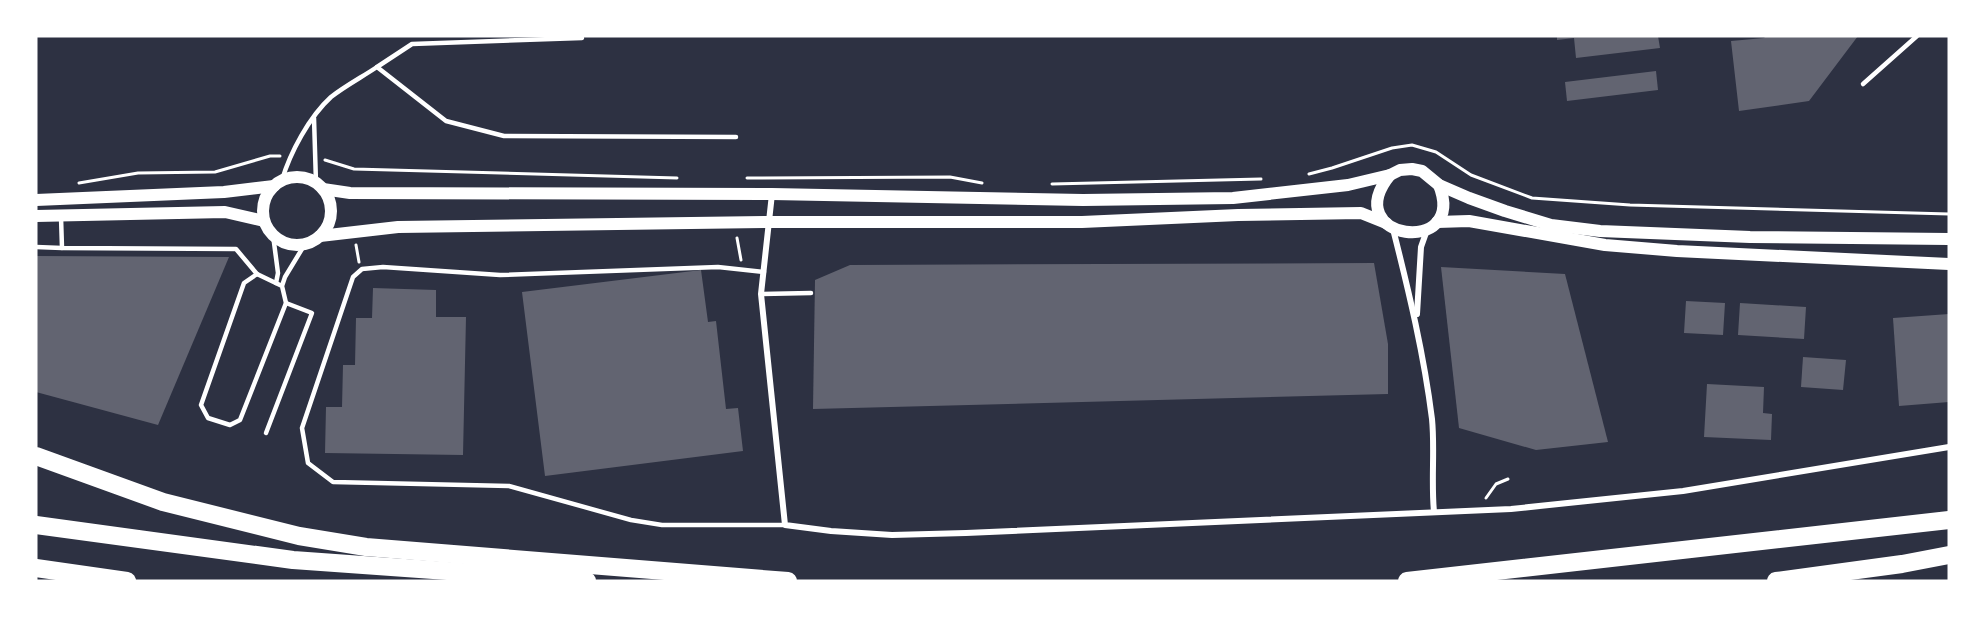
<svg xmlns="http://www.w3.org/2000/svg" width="1985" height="617" viewBox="0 0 1985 617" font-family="Raleway,sans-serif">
<rect width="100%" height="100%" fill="#2d3142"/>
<g fill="#626471">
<polygon points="1557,36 1658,36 1660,48 1576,58 1574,38 1557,40"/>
<polygon points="1766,36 1858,36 1809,101 1739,111 1731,41 1764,38"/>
<polygon points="1656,71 1658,90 1567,101 1565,82"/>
<polygon points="36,256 229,257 158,425 36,392"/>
<polygon points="1374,263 1388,344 1388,394 813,409 815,280 850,265"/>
<polygon points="1441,267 1565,274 1608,442 1536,450 1459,428"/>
<polygon points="701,270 708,322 716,321 726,409 738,408 743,451 545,476 522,292"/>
<polygon points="373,288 436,290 436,317 466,317 463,455 325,453 326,407 342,407 343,365 355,365 356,318 372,318"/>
<polygon points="1686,301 1725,303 1723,335 1684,333"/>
<polygon points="1740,303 1806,307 1804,339 1738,335"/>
<polygon points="1949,314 1949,402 1899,406 1893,318"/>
<polygon points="1803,357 1846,360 1843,390 1801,387"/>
<polygon points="1707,384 1764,387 1763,413 1772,414 1771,440 1704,437"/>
</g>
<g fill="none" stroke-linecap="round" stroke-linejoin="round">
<g stroke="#fff" stroke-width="3">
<polyline points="325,160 354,169 677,178"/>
<polyline points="1309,174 1332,168 1392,148 1412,145 1436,152 1471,175 1532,198 1630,205 1949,214"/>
<polyline points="747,178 950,177 982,183"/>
<polyline points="79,183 138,173 215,172 270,156 280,156"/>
<polyline points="1052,184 1261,179"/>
<polyline points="737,238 741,260"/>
<polyline points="356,245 359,262"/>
<polyline points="1486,498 1496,484 1508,479"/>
</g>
<g stroke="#fff" stroke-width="4.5">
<polyline points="377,67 412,44 582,38"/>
<polyline points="1863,84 1917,36"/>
<polyline points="314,118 316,183"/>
<path d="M282,180C290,153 309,117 331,97C345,86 362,77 377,67L446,121L504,136L736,137"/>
<polyline points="61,217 62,248 236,249 257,274"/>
<polyline points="273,235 278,273 276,283"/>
<polyline points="36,247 62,248"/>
<polyline points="764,272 718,267 500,275 383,267 362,269 353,277 302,428 308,463 333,482 509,486 631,520 662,525 785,525"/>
<polyline points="282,286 257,274 244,283 201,405 208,418 230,425 240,420 286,303 282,286 285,277 305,244"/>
<polyline points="761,294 811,293"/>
<polyline points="266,433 312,313 286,303"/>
</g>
<g stroke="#fff" stroke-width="6">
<polyline points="772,194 761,294 785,525 831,531 892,535 966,533 1511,509 1683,491 1949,447"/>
<path d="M1393,229C1409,292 1424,355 1432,419C1435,449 1431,481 1434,512"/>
<polyline points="1417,314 1421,247 1427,230"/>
</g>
<g stroke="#fff" stroke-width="12">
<path d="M1390,175C1337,240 1468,258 1439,185"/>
<circle cx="297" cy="211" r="34"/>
<polyline points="323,189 350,193 772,194 1083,200 1233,198 1348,185 1390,175 1400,170 1412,169 1422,171 1439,185 1469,198 1505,211 1551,225 1600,231 1750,237 1949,239"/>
<polyline points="36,200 224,192 274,186"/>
<polyline points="36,216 225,212 264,221"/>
<polyline points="1437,222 1469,221 1605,245 1677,251 1949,264"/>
<polyline points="320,236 398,227 769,222 1082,222 1238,215 1361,213 1386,223"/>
</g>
<g stroke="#fff" stroke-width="18">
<polyline points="36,456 163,502 299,536 366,547 788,581"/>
<polyline points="36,525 293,560 587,581"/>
<polyline points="36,568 127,581"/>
<polyline points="1407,581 1949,520"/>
<polyline points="1776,581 1902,564 1949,555"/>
</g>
</g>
<rect width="1985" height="617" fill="none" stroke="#ffffff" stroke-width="75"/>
</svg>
